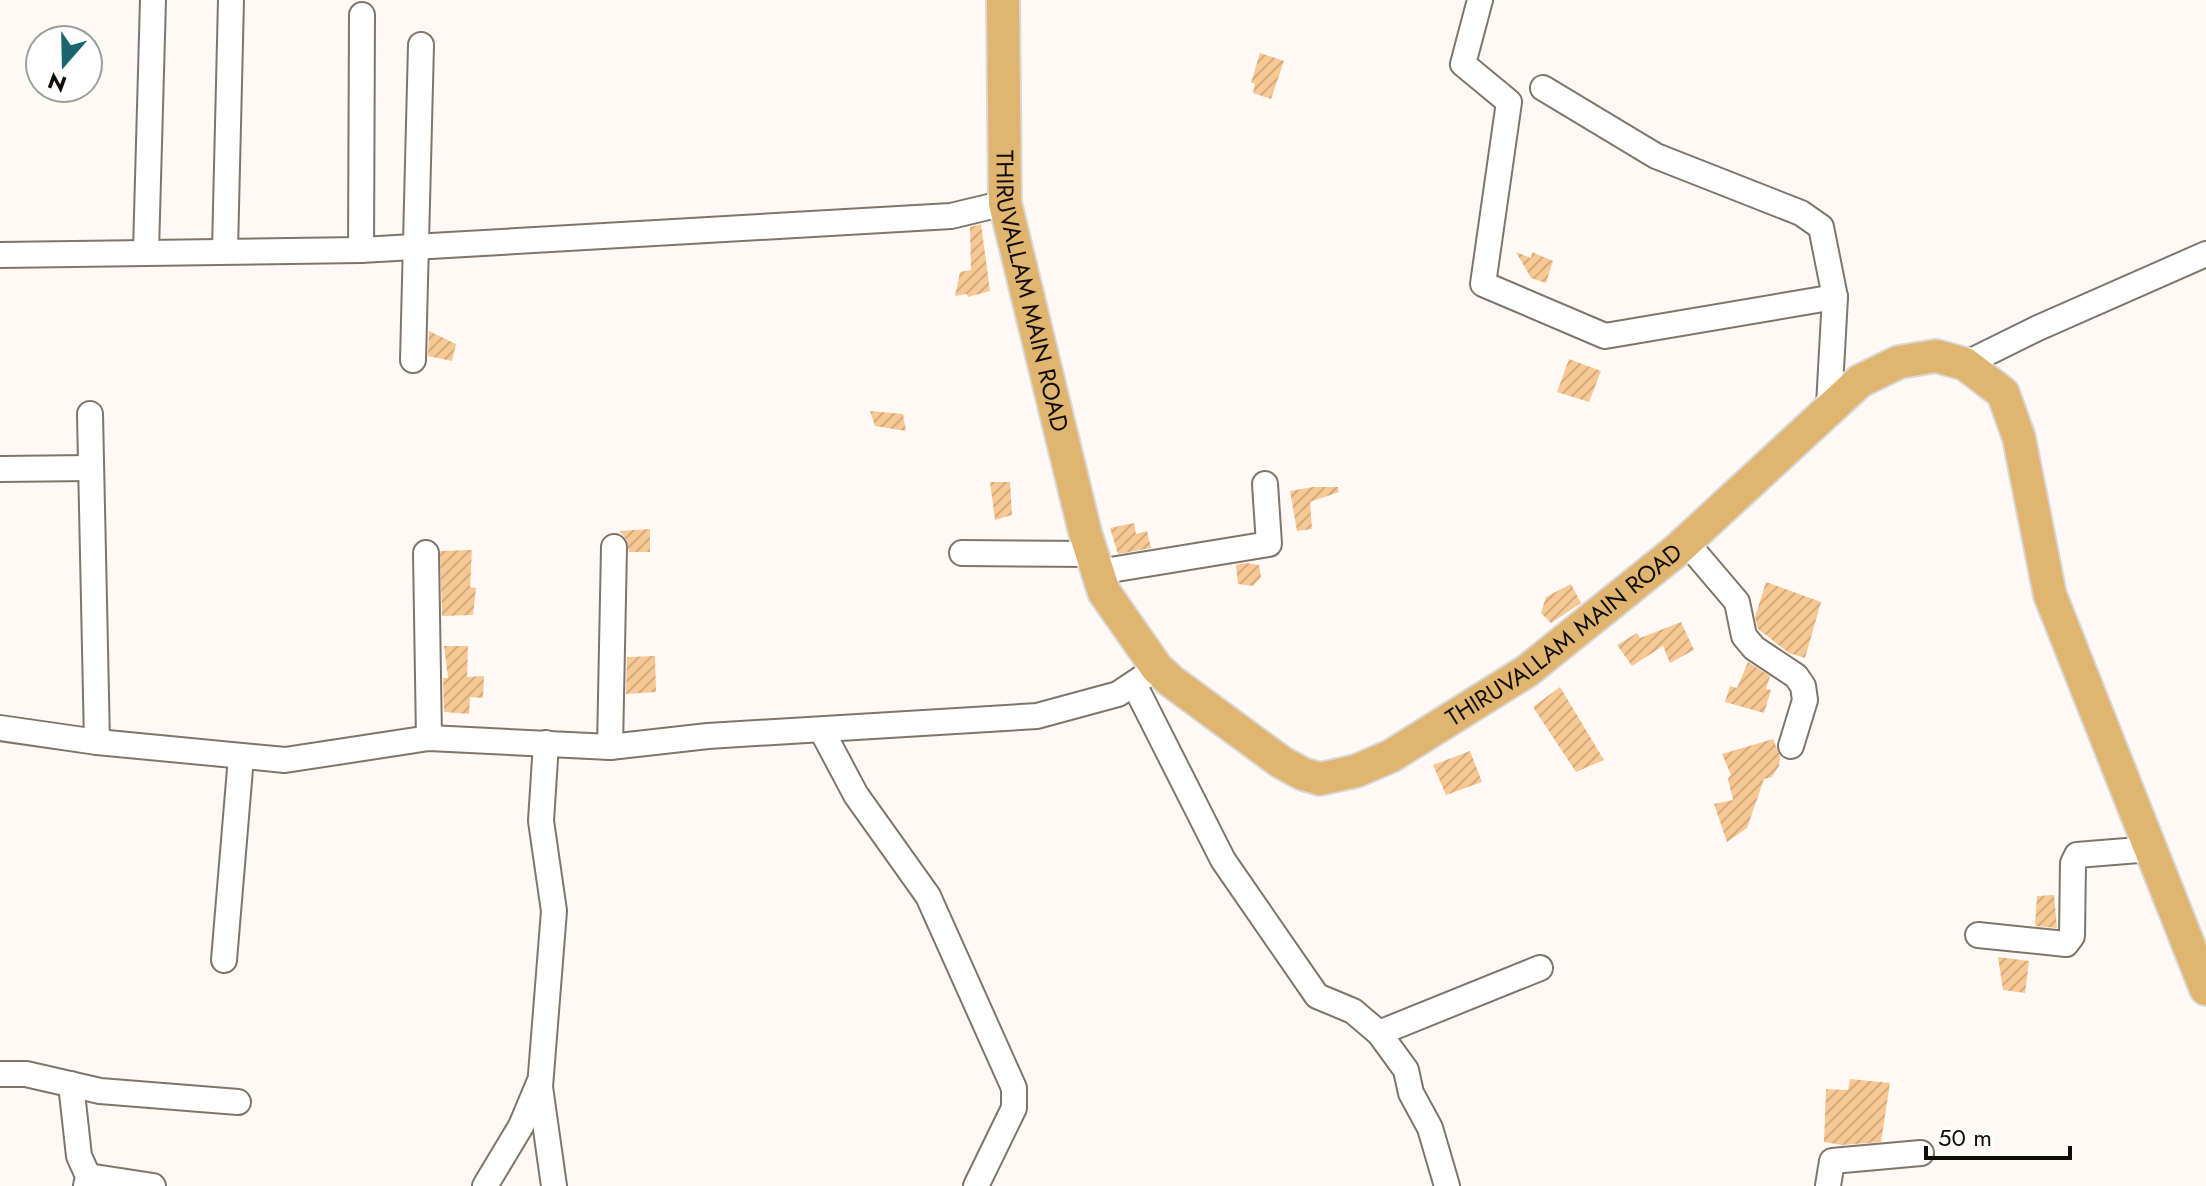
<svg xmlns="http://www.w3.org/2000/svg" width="2206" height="1186" viewBox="0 0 2206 1186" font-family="Jost,sans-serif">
<defs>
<pattern id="building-hatch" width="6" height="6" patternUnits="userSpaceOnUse" patternTransform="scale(2)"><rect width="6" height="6" fill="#f7c893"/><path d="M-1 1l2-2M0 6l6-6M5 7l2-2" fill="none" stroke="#d3ab7d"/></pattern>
</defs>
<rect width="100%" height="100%" fill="#fef9f4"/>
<g fill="url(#building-hatch)">
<polygon points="1260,53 1284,61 1271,99 1253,93 1255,83 1251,83"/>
<polygon points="981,224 990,291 968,297 967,294 955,296 960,272 971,270 970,227"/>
<polygon points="1516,252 1531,258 1532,252 1553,261 1546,283 1531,278"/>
<polygon points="429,331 456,344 452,361 428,356"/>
<polygon points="1569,359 1601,371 1589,402 1557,392"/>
<polygon points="870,411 903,414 906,431 875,426"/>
<polygon points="990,482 1010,482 1012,515 995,520"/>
<polygon points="1313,487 1338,487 1339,492 1310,502 1312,529 1297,531 1290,491"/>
<polygon points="1134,523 1136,534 1147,531 1151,548 1118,554 1110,528"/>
<polygon points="650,529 650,552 629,552 627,540 620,531"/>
<polygon points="472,550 470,587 476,588 473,615 442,616 440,551"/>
<polygon points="1246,563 1259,565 1261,577 1253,586 1238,584 1236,565"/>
<polygon points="1766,582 1821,602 1805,658 1789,653 1758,629 1755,617"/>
<polygon points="1571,584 1581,603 1551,623 1541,613 1546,597"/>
<polygon points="1681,622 1694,650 1670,663 1663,646 1632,666 1617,645 1637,633 1640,638"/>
<polygon points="444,646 468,646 467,677 484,676 483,698 470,697 469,714 444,712 443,678 448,678"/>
<polygon points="655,656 656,692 626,694 627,657"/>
<polygon points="1748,662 1770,676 1766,689 1771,690 1764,713 1725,702 1730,686 1737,688"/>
<polygon points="1560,687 1604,760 1576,772 1533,707"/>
<polygon points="1773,739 1780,756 1779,766 1772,777 1764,779 1747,828 1727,842 1714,804 1733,800 1728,779 1731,775 1722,754"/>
<polygon points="1470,751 1482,782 1446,795 1433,765"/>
<polygon points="2054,895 2057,928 2035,926 2037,896"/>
<polygon points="1998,957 2029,961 2025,993 2003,990"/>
<polygon points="1850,1079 1890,1083 1881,1142 1842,1145 1824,1142 1826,1089 1848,1090"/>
</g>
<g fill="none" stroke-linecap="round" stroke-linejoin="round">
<defs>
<g id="minor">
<polyline points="1480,0 1463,64 1509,102 1483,284 1605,336 1835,297"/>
<polyline points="1543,88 1656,156 1801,213 1821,227 1835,297 1829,405"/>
<polyline points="225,250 231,0"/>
<polyline points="361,250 362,15"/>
<polyline points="146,251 153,0"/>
<polyline points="0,255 361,250 951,216 1005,203"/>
<polyline points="413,360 421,45"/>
<polyline points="1965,364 2038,328 2206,254"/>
<polyline points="90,414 97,742"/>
<polyline points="0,469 91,468"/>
<polyline points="1686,542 1737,602 1744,636 1754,648 1796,676 1803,686 1805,700 1791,746"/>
<polyline points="426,553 429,738"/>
<polyline points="962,553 1092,554"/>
<polyline points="1098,572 1269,544 1265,484"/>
<polyline points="1135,686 1223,860 1317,996 1353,1011 1379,1033 1406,1070 1411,1093 1430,1128 1447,1186"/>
<polyline points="0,728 97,742 285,760 429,738 610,747 708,736 1037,716 1118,694 1157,668"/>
<polyline points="822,731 856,795 928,896 1014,1088 1014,1108 976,1186"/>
<polyline points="546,743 541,821 554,911 540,1087 554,1186"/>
<polyline points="610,747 614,547"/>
<polyline points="1978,935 2066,944 2072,936 2073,863 2077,855 2151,849"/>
<polyline points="224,960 241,757"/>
<polyline points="1379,1033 1540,968"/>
<polyline points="0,1074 26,1074 100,1091 238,1102"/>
<polyline points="71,1084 79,1156 88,1176 86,1186"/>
<polyline points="88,1176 153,1186"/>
<polyline points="485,1186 521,1126 539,1083"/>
<polyline points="1828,1186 1832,1161 1921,1153"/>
</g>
<g id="major">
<path id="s1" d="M1003,0L1005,203L1085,532L1104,592L1157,668L1171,681L1281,762L1303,774L1320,779L1356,771L1391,756L1527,671L1676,551L1860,381L1899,362L1936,356L1965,364L2003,393L2019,438L2050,595L2206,989"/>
</g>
</defs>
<use href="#minor" stroke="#80756a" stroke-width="28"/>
<use href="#major" stroke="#d9d8d7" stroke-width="36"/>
<use href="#minor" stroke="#fff" stroke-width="24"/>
<use href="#major" stroke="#e0b56f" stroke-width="32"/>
</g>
<g text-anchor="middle" stroke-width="7" stroke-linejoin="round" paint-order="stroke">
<g font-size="24" fill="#100c08" stroke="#fff">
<text dy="8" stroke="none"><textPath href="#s1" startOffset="294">THIRUVALLAM MAIN ROAD</textPath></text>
<text dy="8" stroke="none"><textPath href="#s1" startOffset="1182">THIRUVALLAM MAIN ROAD</textPath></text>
</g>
</g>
<g transform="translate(64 64) rotate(200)"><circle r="38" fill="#ffffff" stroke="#9f9e9c" stroke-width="2"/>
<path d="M0-6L14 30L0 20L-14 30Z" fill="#19666e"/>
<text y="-12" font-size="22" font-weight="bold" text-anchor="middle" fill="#100c08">N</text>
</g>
<path d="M1926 1146v12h144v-12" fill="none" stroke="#100c08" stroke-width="4"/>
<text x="1938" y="1146" font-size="24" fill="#100c08" stroke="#ffffff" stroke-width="6" paint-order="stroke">50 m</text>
</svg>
